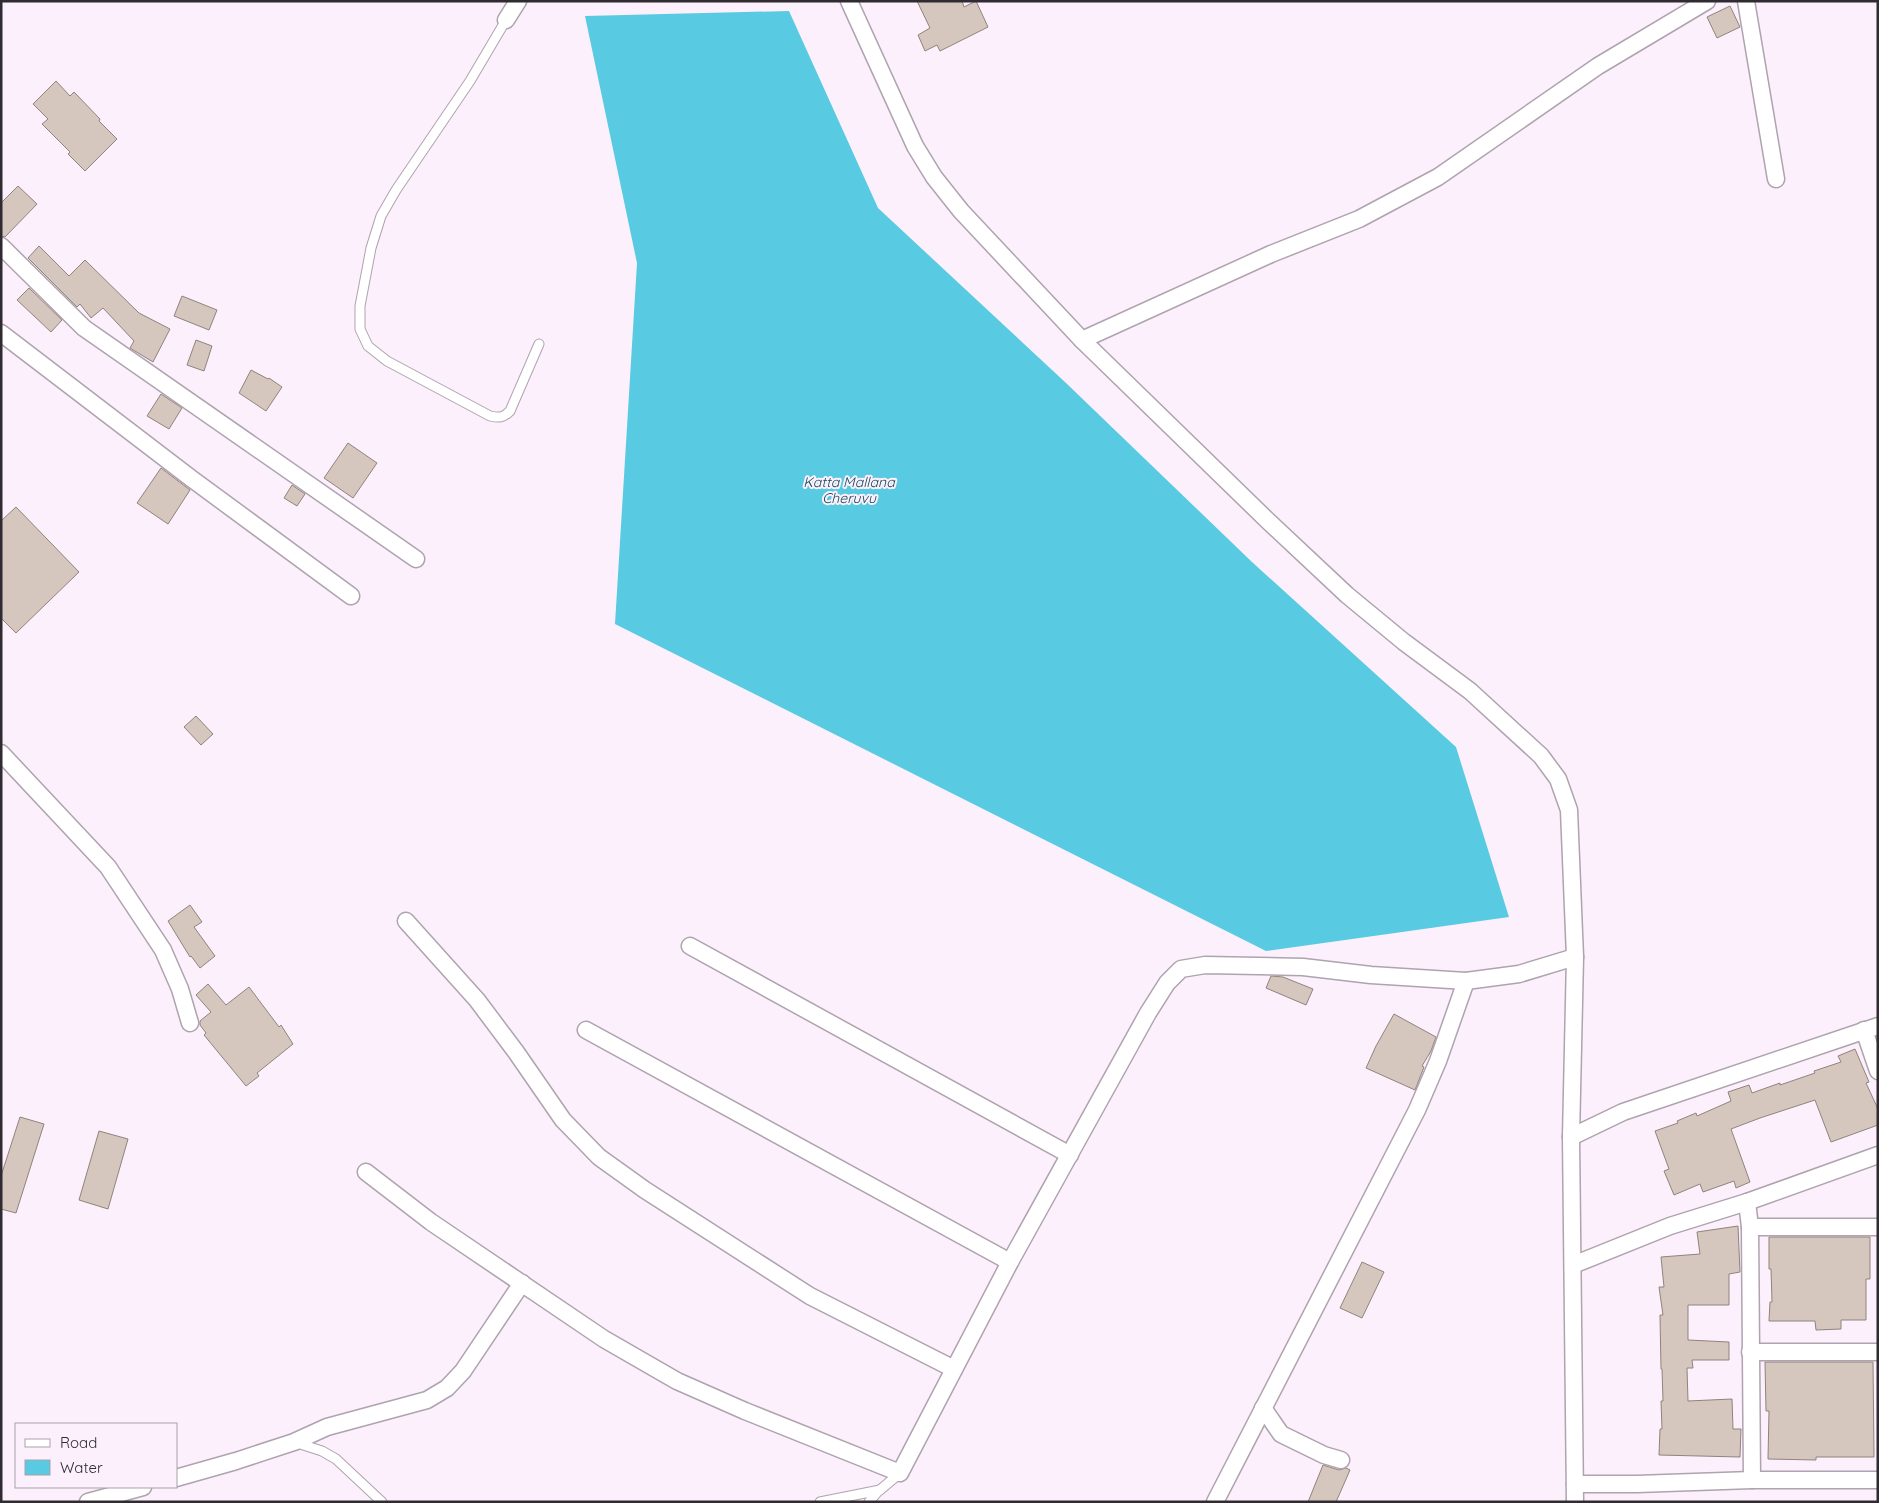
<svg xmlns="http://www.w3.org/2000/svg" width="1879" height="1503" viewBox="0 0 1879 1503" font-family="Quicksand,sans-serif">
<rect width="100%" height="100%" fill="#fbf0fc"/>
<polygon fill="#58cae1" points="789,11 878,208 1066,383 1252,562 1456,747 1509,917 1266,951 615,624 637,263 585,16"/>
<g fill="#d5c6be" stroke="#91837c">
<polygon points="917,1 962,1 964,7 976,1 988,27 940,51 937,45 925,51 918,35 930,28"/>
<polygon points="1730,6 1740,27 1717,38 1707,17"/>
<polygon points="56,81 70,96 74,92 100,119 99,121 117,139 85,171 68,154 70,152 42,124 48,119 33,104"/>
<polygon points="18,186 37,204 5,237 1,236 1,203"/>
<polygon points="39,246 69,276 85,260 139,313 170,329 153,362 130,348 134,341 103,308 91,318 80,304 77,307 28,258"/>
<polygon points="29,288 62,320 51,332 17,300"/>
<polygon points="182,296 217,310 209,330 174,316"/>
<polygon points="196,340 212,346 204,371 187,365"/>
<polygon points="251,370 268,379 269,378 282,387 266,411 239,393"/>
<polygon points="161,394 182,408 169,429 147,416"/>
<polygon points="348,443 377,463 353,498 324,478"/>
<polygon points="161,468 190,490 168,524 137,503"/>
<polygon points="292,485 305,494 297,506 284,498"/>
<polygon points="16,507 79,572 16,633 1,618 1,521"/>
<polygon points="196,716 213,734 201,745 184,727"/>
<polygon points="190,905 202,922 194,927 215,956 200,968 191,956 190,957 168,921"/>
<polygon points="1271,976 1283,977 1313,989 1306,1005 1266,988"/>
<polygon points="208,984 226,1005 249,987 279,1027 281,1025 293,1044 257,1073 259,1076 246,1086 204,1035 206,1033 200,1025 200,1021 211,1012 196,995"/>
<polygon points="1394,1014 1436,1037 1431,1051 1422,1066 1424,1067 1415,1090 1366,1068 1376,1046"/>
<polygon points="1855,1049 1869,1082 1866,1083 1878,1109 1878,1125 1831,1142 1815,1100 1760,1118 1731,1129 1750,1182 1736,1188 1734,1181 1703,1192 1700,1184 1674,1195 1664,1171 1669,1169 1655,1131 1678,1123 1677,1121 1696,1113 1697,1116 1731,1101 1728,1092 1749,1085 1752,1093 1780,1083 1780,1085 1815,1073 1814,1071 1841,1062 1838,1056"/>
<polygon points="20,1117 44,1124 16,1213 1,1209 1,1176"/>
<polygon points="99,1131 128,1139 108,1209 79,1200"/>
<polygon points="1738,1226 1740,1272 1729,1274 1729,1305 1688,1305 1688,1340 1729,1342 1729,1360 1692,1360 1693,1368 1687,1368 1688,1401 1732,1399 1733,1429 1741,1429 1740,1457 1659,1455 1660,1429 1662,1429 1661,1401 1663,1401 1662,1369 1661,1369 1660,1315 1663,1315 1659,1287 1664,1287 1661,1257 1700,1254 1697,1232"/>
<polygon points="1769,1237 1870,1237 1870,1279 1866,1279 1866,1320 1841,1320 1841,1329 1816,1330 1815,1321 1769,1321 1770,1302 1772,1302 1771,1269 1769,1269"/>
<polygon points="1362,1262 1384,1272 1362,1318 1340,1308"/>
<polygon points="1765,1362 1873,1362 1874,1457 1816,1457 1816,1460 1768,1459 1769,1411 1766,1411"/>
<polygon points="1323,1465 1339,1470 1346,1468 1350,1470 1336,1502 1308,1502"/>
</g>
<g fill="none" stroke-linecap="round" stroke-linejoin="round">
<defs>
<g id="lane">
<path d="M506,20L470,81L396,190L381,216L371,248L360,306V329L368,346L387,361L490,416C499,418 503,418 510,411L539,344"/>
<polyline points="294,1442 322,1451 336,1459 382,1502"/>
<polyline points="820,1502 880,1490 900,1473"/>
<polyline points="869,1502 879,1490"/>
</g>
<g id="street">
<polyline points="849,1 915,146 934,177 961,211 1082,340 1267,520 1347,595 1404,642 1470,691 1541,756 1558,779 1569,810 1575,957 1571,1137 1575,1502"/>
<polyline points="1746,1 1776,179"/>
<polyline points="506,20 518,1"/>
<polyline points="1,246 84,328 416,559"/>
<polyline points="1,333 192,479 351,596"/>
<polyline points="1082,340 1271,254 1359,219 1438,177 1598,66 1707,1"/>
<polyline points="1,753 108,867 163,950 180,989 190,1023"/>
<polyline points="406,921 477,1000 516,1052 563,1120 599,1157 645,1190 810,1296 954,1369"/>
<polyline points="690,946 1070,1155"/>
<polyline points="586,1030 1010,1262"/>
<polyline points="1864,1030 1878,1071"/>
<polyline points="1571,1137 1623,1112 1878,1026"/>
<polyline points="366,1172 431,1222 604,1339 677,1381 745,1411 900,1473 1010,1262 1148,1013 1167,983 1181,969 1205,965 1303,967 1371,975 1466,981 1519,974 1575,957"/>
<polyline points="1747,1202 1750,1227 1752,1480"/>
<polyline points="1750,1227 1878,1227"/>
<polyline points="1573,1265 1670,1226 1747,1202 1878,1155"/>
<polyline points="1750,1352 1878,1352"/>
<polyline points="1263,1408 1281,1434 1324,1455 1341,1460"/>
<polyline points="176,1478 236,1461 294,1442 327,1427 427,1400 447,1388 463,1371 522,1283"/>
<polyline points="1575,1484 1637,1484 1752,1480 1878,1480"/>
<polyline points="88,1502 143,1487"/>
<polyline points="1215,1502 1417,1110 1438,1061 1466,981"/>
</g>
</defs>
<use href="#lane" stroke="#aea3ae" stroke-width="11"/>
<use href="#street" stroke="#aea3ae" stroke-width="19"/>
<use href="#lane" stroke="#fff" stroke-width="9"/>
<use href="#street" stroke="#fff" stroke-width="16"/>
</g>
<g text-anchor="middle" stroke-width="4" stroke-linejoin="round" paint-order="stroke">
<g font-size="14" font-style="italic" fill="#144751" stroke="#fbf0fc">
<text x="849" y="487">Katta Mallana<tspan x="849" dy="16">Cheruvu</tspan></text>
</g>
</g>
<rect width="1879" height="1503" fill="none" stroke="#2f2b30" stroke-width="5"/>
<rect x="15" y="1423" width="162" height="65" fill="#fbf0fc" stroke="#a9a1aa"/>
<rect x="25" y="1439" width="25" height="8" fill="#ffffff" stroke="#a9a1aa"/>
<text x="60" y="1448" font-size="15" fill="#2f2b30">Road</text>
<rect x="25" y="1460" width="25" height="15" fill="#58cae1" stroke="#a9a1aa"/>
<text x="60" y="1473" font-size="15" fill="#2f2b30">Water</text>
</svg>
